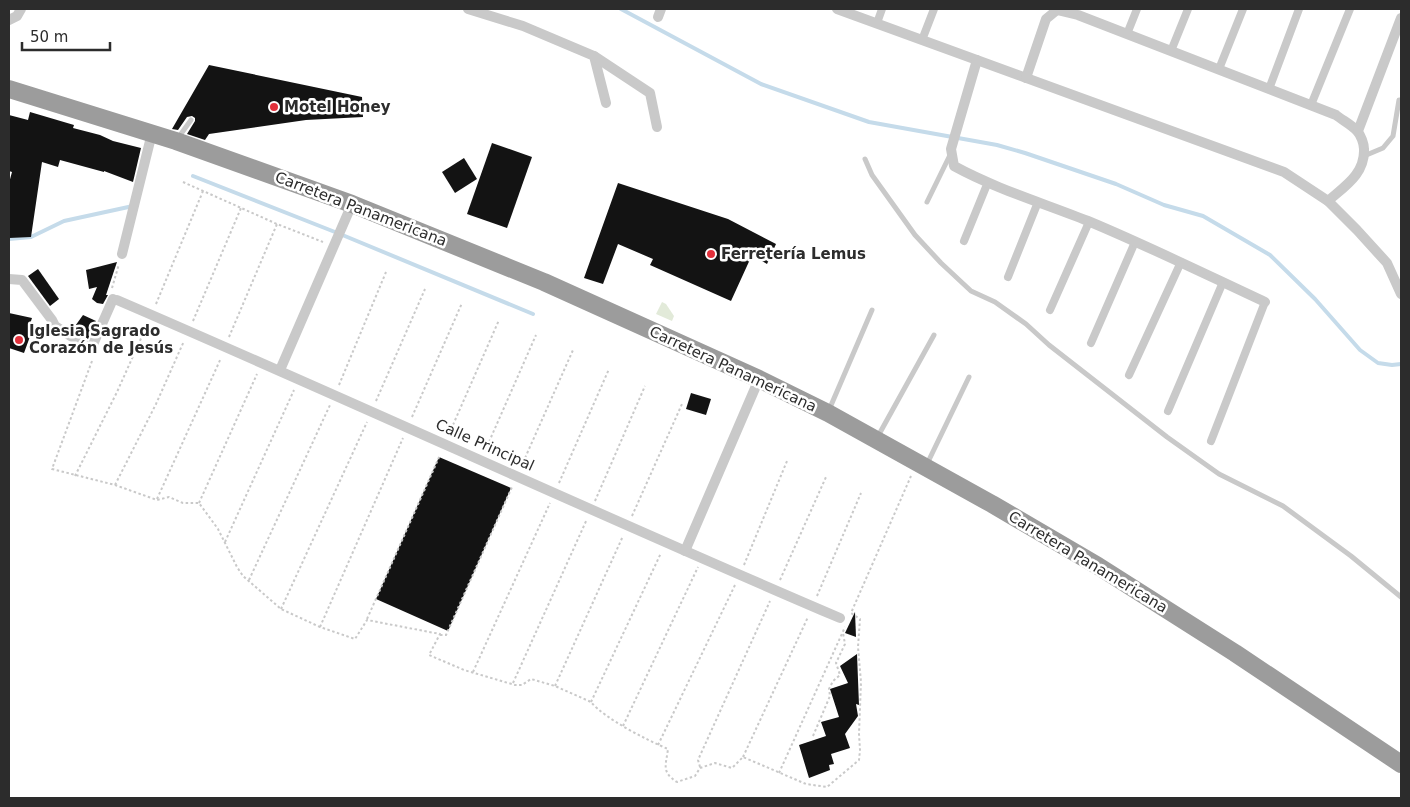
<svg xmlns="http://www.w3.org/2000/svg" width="1410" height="807" viewBox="0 0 1410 807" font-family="'DejaVu Sans',sans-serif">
<rect width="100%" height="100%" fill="#fff"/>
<polygon fill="#e2ead9" points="662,302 666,304 674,316 672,321 656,314"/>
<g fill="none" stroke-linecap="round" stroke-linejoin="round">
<g stroke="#c5dbea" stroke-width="4">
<polyline points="621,9 761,84 869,122 997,145 1025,153 1116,184 1164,205 1203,216 1270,255 1315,299 1360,350 1378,363 1392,365 1401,364"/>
<polyline points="193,176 340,234 533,314"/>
<polyline points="9,239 31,237 64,221 133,206"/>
</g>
</g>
<g fill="#131313">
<polygon points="209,65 362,97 363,117 306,120 209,134 205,140 187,134 195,121 195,118 192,116 187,117 178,130 172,129"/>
<polygon points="30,112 74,125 73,128 100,135 113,141 141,148 133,182 104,171 104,172 60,160 58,167 42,162 31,237 9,238 9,183 12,172 9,171 9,115 28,120"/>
<polygon points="492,143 532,157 507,228 467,214"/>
<polygon points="464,158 477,179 455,193 442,172"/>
<polygon points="618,183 728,219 776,244 767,264 752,255 731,301 650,265 653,259 618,244 603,284 584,278"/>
<polygon points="117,262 106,295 108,295 103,304 97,303 92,299 97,287 89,289 86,270"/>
<polygon points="38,269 59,299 50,306 28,276"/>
<polygon points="9,313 32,318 28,330 32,331 24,353 9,348"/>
<polygon points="83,315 96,321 88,339 73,329"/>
<polygon points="691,393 711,399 706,415 686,409"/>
<polygon points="439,457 511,488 448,631 376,599"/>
<polygon points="855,612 856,637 845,633"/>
<polygon points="857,654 859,705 856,704 858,716 845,734 850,748 831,754 834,764 829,765 830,770 809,778 799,745 826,736 821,722 839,717 830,689 848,683 840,666"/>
</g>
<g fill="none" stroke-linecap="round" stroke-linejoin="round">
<g stroke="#c9c9c9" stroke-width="2" stroke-dasharray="2.5 2.5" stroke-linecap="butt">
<polyline points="183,182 277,224 323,242"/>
<polyline points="112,288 119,264"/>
<polyline points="156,304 203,191"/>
<polyline points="193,321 241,208"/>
<polyline points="229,337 277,224"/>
<path d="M92,361L52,469L115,485L157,500L169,497L183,503H199L218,529L237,567L243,576L281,609L320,627L355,639L367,620L440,634L429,655L464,670L515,685H522L531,679L555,686L591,702C605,719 647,740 668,749C666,765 661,772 677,782L695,776L700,768L715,763L732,768L743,757L806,784L827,787L859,760L860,750L859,734L861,682L858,647L860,619L851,613L911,476"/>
<polyline points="339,385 386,272"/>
<polyline points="376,401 425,289"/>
<polyline points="412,417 462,303"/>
<polyline points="449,434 499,320"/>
<polyline points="485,451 536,335"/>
<polyline points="521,467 573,350"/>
<polyline points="75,476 117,392 147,325"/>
<polyline points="559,483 609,369"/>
<polyline points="115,485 156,404 184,341"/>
<polyline points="157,499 221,358"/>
<polyline points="595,501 645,386"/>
<polyline points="199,503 257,374"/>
<polyline points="632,516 682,404"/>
<polyline points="225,542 294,390"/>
<polyline points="744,565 787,461"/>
<polyline points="249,580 330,405"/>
<polyline points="780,580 826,477"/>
<polyline points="817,596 861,493"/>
<polyline points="281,609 367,422"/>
<polyline points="367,619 440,455"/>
<polyline points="320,627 403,438"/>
<polyline points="440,635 446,635 512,487"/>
<polyline points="473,672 550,503"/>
<polyline points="513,683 587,519"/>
<polyline points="555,686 623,536"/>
<polyline points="591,702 661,553"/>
<polyline points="623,726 698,567"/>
<polyline points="813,736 830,696 829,689 833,681 840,675 836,663 845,644 843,633"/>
<polyline points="658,745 735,585"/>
<polyline points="743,757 808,617"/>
<polyline points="700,767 698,760 770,601"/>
<polyline points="779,773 845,627"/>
</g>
<g stroke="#c9c9c9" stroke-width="5">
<polyline points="178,138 191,120"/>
<polyline points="1364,156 1383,148 1393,136 1399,100 1401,100"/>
<polyline points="865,159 872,175 915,235 941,263 971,291 995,302 1026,324 1049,345 1167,437 1219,474 1283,506 1351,556 1401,597"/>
<polyline points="927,202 950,155"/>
<polyline points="829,410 872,310"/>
<polyline points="877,438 934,335"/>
<polyline points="927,464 969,377"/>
</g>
<g stroke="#c9c9c9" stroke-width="8">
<polyline points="877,23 882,9"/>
<polyline points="1127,34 1137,9"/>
<polyline points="922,40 934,9"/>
<polyline points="1171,51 1188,9"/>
<polyline points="1219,69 1243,9"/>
<polyline points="1269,89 1299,9"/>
<polyline points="1311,105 1350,9"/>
<polyline points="964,241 988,182"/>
<polyline points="1008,277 1038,202"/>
<polyline points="1050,310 1089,222"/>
<polyline points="1091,343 1135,242"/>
<polyline points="1129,375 1181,262"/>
<polyline points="1168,411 1223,282"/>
<polyline points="1211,441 1265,302"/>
</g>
<g stroke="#c9c9c9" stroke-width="10">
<polyline points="468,9 523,26 594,56 606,103"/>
<polyline points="837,9 1284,172 1328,201 1357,230 1387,263 1401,294"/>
<polyline points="658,17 661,9"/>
<polyline points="9,20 17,16 21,9"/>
<polyline points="594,56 650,93 657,127"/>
<path d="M977,60L951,149L954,166C996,189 1043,203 1088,221C1148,246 1207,275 1265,302"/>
<path d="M1026,78L1046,19L1057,10L1078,15L1336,115C1342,120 1352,125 1357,131C1361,135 1364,144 1364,149C1365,174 1345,186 1328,201"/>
<polyline points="1358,131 1401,18"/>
<polyline points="122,254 152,133"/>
<polyline points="9,279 22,280 52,320 55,326 91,349 113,299"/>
<path d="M117,300C359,404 598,515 840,618"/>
<polyline points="280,370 352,204"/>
<polyline points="685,551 759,379"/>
</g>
<polyline stroke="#9c9c9c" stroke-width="18" points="9,89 176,141 352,204 544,282 759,379 828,413 992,504 1098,566 1235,653 1401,764"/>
</g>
<g fill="#e1303b" stroke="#fff" stroke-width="2">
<circle cx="274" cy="107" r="5"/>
<circle cx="711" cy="254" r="5"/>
<circle cx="19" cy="340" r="5"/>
</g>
<g text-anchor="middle" stroke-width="5" stroke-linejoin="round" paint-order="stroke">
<g font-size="15" font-weight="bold" fill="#2c2c2c" stroke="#fff" text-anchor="start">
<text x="284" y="112">Motel Honey</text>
<text x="721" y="259">Ferretería Lemus</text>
<text x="29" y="336">Iglesia Sagrado<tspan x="29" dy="17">Corazón de Jesús</tspan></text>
</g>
<g font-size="15" fill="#2c2c2c" stroke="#fff">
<text transform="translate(361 209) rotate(21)" y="5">Carretera Panamericana</text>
<text transform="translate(733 369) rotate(25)" y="5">Carretera Panamericana</text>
<text transform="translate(485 445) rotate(24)" y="5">Calle Principal</text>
<text transform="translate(1088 562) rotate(31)" y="5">Carretera Panamericana</text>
</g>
</g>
<rect width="1410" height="807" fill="none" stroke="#2c2c2c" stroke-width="20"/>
<path d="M22 42v8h88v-8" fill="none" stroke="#2c2c2c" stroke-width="2.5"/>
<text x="30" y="42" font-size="15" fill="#2c2c2c" stroke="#ffffff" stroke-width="4" paint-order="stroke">50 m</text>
</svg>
